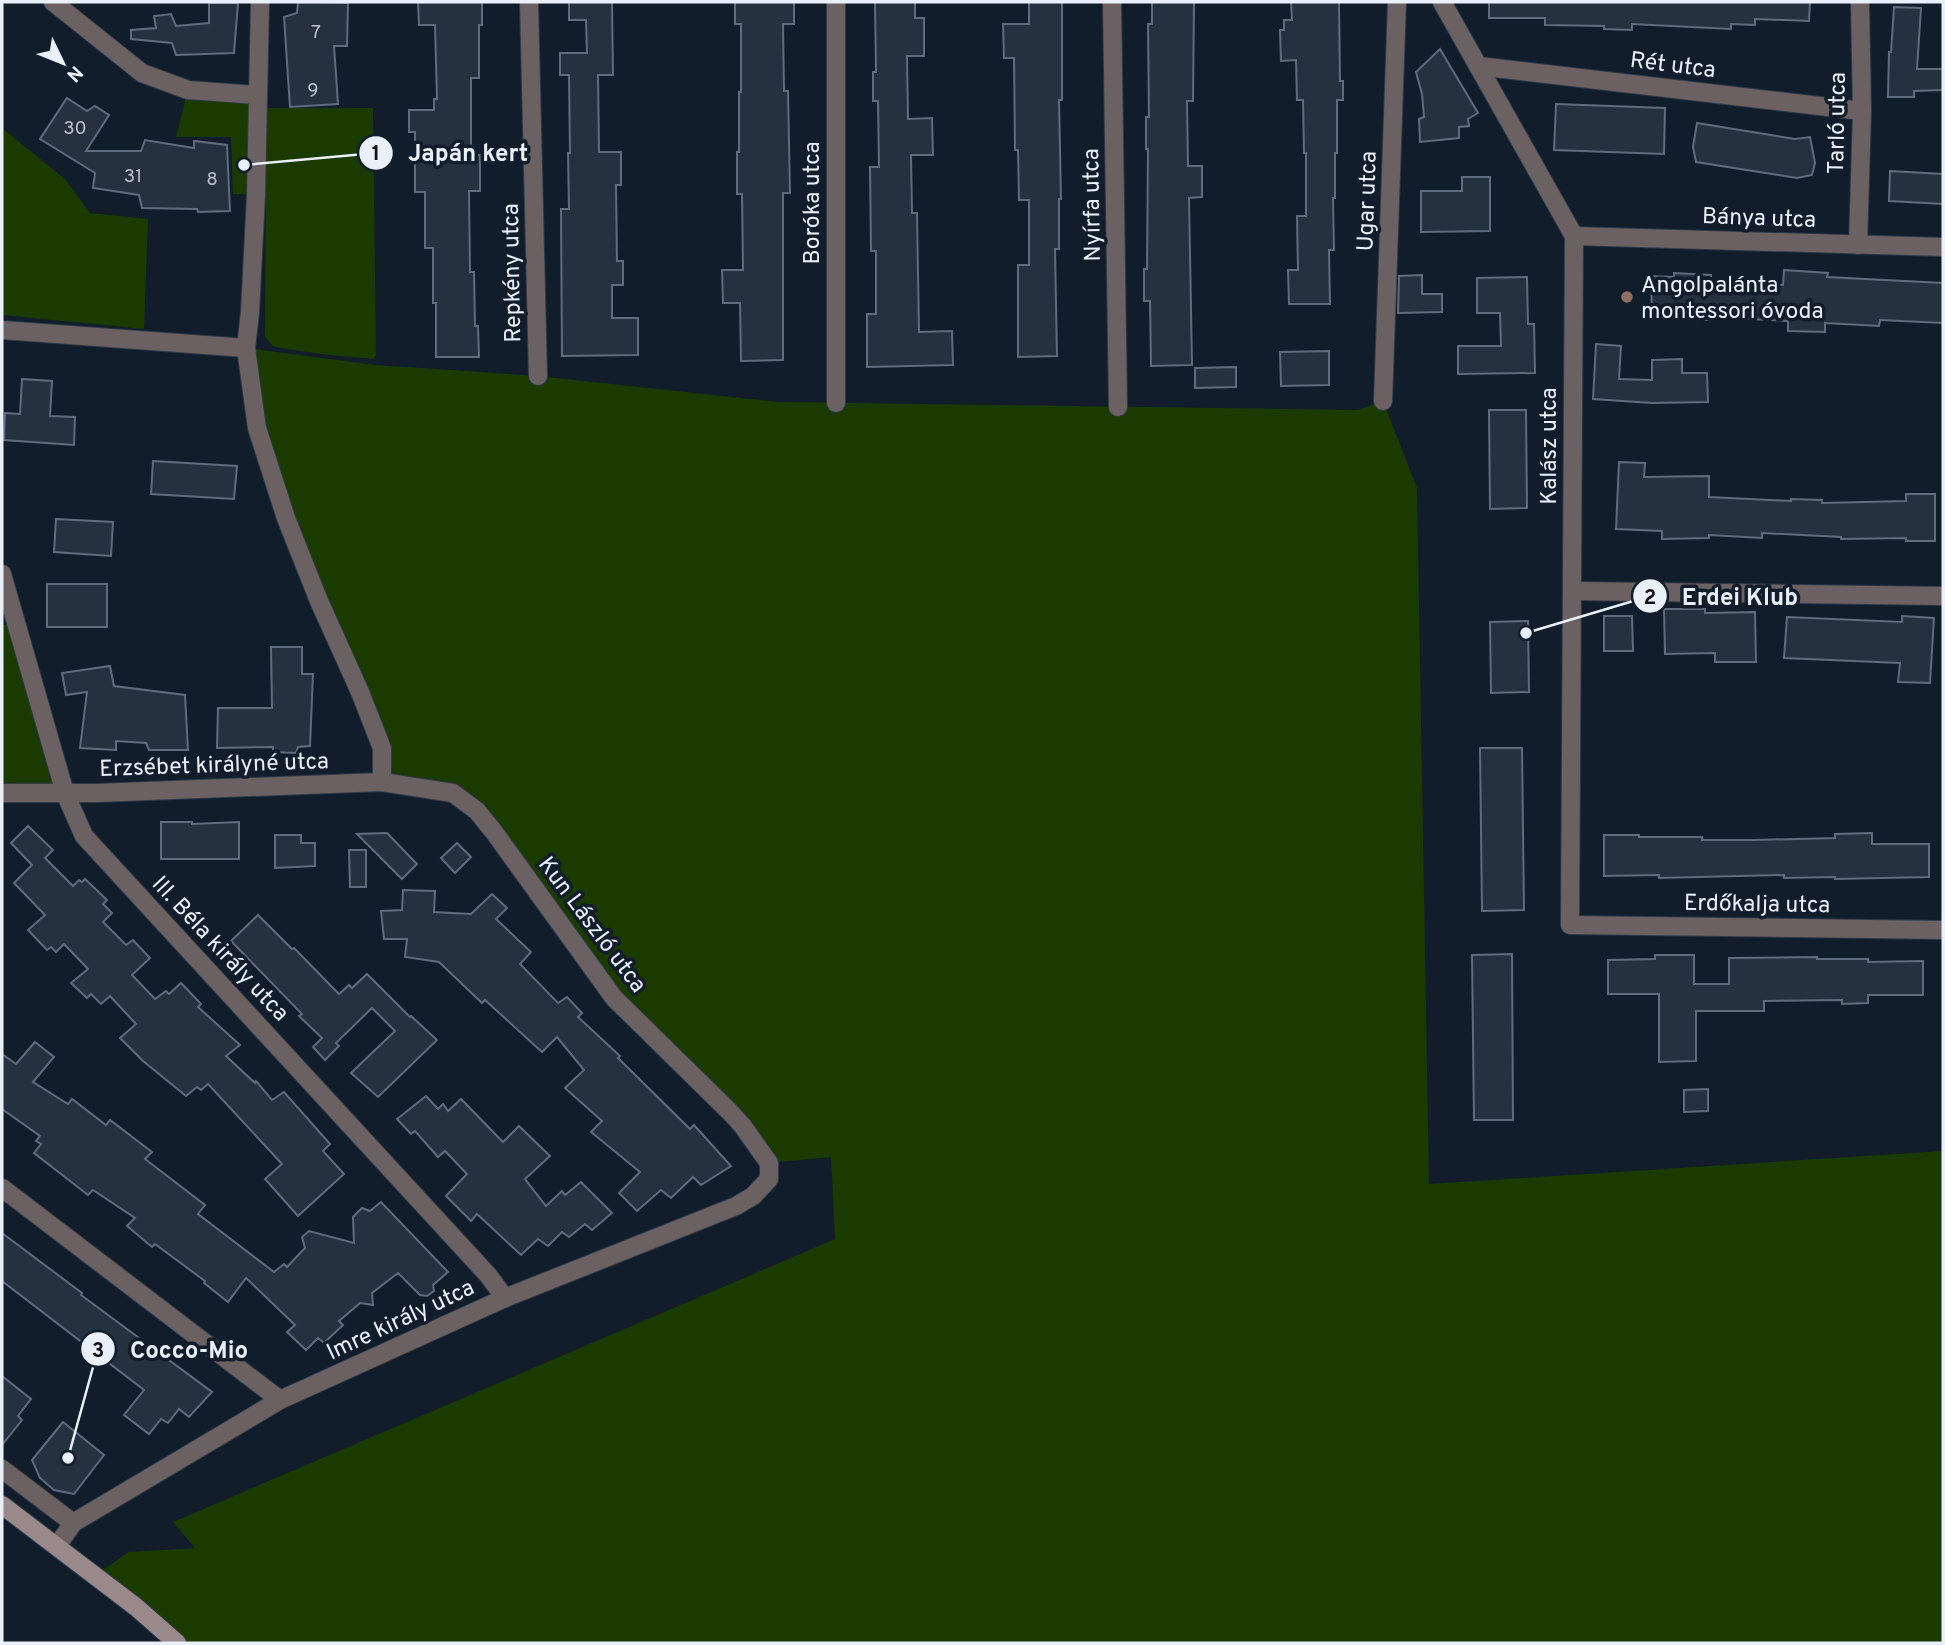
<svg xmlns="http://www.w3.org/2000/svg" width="1945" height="1645" viewBox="0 0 1945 1645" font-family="Overpass,sans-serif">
<rect width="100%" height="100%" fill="#121d2b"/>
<g fill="#1a3a00">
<polygon points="188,90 257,95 256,195 233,194 231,137 176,137"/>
<polygon points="266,108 373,108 376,354 374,359 328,355 274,347 265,337"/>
<polygon points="2,128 65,179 90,213 148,219 144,329 2,315"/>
<polygon points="246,348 376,365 538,376 778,402 1358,410 1383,401 1417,488 1429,1184 1943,1151 1943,1643 185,1643 98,1573 129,1552 195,1548 173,1522 835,1239 831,1157 769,1163 614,998 453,793 382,782 382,748 286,518"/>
<polygon points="2,625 16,625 65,793 2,793"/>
</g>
<g fill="#263140" stroke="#5f6c7d" stroke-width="2">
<polygon points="298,2 348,3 347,46 334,46 338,104 290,107 284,17 297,13"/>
<polygon points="418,2 482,2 482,25 479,25 479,78 471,78 471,155 480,155 480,191 469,191 470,272 474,272 475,326 478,326 479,357 436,357 436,303 433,303 433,248 425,248 425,192 415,192 415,132 409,132 409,110 434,110 434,99 437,99 435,25 419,25"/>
<polygon points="569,2 612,2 613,75 598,75 599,152 621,152 621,185 616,185 617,261 623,261 623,285 612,285 612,318 638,318 638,355 562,356 561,209 569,209 568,153 570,153 569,75 560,75 560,53 587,53 586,20 569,20"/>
<polygon points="735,2 794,2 794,24 783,24 784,91 788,91 790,193 783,193 783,360 741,361 740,303 723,303 722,270 743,270 742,194 737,194 737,152 739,152 739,92 741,92 741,24 735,24"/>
<polygon points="875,2 915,2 915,18 924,18 924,56 907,56 908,119 932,118 933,155 911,155 912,213 917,213 919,332 952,331 953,365 867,367 867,314 876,314 876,251 871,251 870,167 879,167 878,101 873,101 873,72 876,72"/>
<polygon points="1029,2 1062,2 1062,100 1059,100 1061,199 1059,199 1059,249 1055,249 1057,356 1018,357 1018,265 1029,265 1029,200 1019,200 1018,150 1015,150 1014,58 1004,58 1003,24 1029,24"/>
<polygon points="1152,2 1194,2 1193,101 1187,101 1188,166 1202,166 1202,197 1189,198 1192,365 1151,366 1150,301 1144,301 1144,269 1147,269 1148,149 1146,149 1146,117 1149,117 1148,24 1152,24"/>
<polygon points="1291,2 1339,2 1340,81 1343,81 1343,100 1337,100 1337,153 1335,153 1335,198 1333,198 1334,250 1329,250 1330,304 1289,304 1288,270 1298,270 1297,216 1306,216 1306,153 1304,153 1303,100 1297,100 1296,60 1281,61 1280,30 1284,30 1284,20 1292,20"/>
<polygon points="1489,2 1810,2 1809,21 1755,19 1755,25 1731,24 1731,29 1632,24 1632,30 1604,29 1604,26 1545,25 1545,18 1489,18"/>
<polygon points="209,3 238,3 234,53 176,55 172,43 131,39 131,30 156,28 154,16 171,14 176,26 209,23"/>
<polygon points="1894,7 1921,8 1917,69 1943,69 1943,90 1914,91 1914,97 1888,97 1889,52 1891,52"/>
<polygon points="1440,49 1478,113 1468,119 1469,126 1459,127 1459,138 1420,142 1419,119 1424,117 1422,94 1416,72"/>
<polygon points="67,98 87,111 95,106 109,115 86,151 141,151 145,140 194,148 194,141 227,145 230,211 198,212 197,209 142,208 139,195 93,188 95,173 40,139"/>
<polygon points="1556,104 1665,108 1664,154 1554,150"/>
<polygon points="1697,123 1795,139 1810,137 1815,163 1812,175 1797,178 1696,162 1693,147"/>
<polygon points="1890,171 1943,174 1943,204 1889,201"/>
<polygon points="1462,177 1490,177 1490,231 1421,232 1421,191 1462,191"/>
<polygon points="1784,270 1828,273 1827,277 1943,283 1943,323 1880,320 1879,326 1825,323 1825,332 1788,331 1788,321 1709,317 1708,320 1652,316 1651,276 1674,277 1674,273 1711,275 1711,281 1783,285"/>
<polygon points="1422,275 1422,294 1442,294 1442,312 1398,313 1399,276"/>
<polygon points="1527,277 1528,324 1534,324 1535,373 1458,374 1458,346 1501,346 1500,313 1477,313 1477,278"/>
<polygon points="1596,344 1621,346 1619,379 1652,380 1652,360 1682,359 1682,373 1707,373 1708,402 1652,403 1593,399"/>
<polygon points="1329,351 1329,385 1281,386 1280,352"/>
<polygon points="1236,367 1236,387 1195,388 1195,368"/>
<polygon points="22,379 52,381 50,416 75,417 74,445 4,440 5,413 20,414"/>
<polygon points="1489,410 1526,410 1527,508 1490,509"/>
<polygon points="153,461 237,466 234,499 151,494"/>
<polygon points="1619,462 1645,463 1644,477 1709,476 1709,497 1791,501 1791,499 1822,500 1822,503 1906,501 1906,494 1935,494 1935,541 1906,541 1906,538 1841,539 1841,537 1762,533 1762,538 1709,535 1709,538 1662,539 1662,531 1616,529"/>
<polygon points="56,519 113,522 111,556 54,552"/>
<rect x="47" y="584" width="60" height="43"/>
<polygon points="1664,609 1705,609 1705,613 1755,612 1756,662 1715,662 1715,653 1665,654"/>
<polygon points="1604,616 1632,616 1633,651 1604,651"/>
<polygon points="1902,616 1934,618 1930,683 1898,682 1900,663 1784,658 1787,617 1902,622"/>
<polygon points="1528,621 1529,692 1491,693 1490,622"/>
<polygon points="271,647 302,647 302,674 313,674 310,746 298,747 296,753 273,752 273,747 217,748 218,708 272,708"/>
<polygon points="110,666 114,686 185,695 188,750 149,750 146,743 116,741 116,750 80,748 87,692 66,695 62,673"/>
<polygon points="1480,748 1522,748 1524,910 1482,911"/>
<polygon points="161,822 192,822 192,824 239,822 239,859 161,859"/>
<polygon points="28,826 53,850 45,858 73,886 79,880 82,882 85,879 107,900 103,904 112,913 103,922 126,945 133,940 150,958 132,975 155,999 166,991 169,994 181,983 201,1004 198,1007 240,1045 226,1056 255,1083 256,1081 272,1100 284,1092 330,1144 323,1151 344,1174 298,1216 265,1179 282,1164 208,1084 201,1090 197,1087 186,1096 143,1061 120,1038 136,1024 110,996 101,1004 91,994 87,998 71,983 88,969 64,944 56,952 51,947 47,950 28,930 45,915 14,883 32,865 11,843"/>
<polygon points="387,833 417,864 402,879 357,834"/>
<polygon points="1872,833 1872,844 1929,844 1929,877 1835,879 1835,877 1784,878 1784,875 1659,878 1659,875 1604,876 1604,835 1639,835 1639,837 1702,837 1702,840 1754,840 1835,838 1835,834"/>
<polygon points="275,835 301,835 301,843 315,843 315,866 275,868"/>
<polygon points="457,843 471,857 455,873 441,858"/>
<polygon points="349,850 366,850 366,887 350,887"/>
<polygon points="403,890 435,891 434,912 471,914 492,894 507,908 496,919 531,952 520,964 558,1003 567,997 582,1013 578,1017 620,1056 618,1058 690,1129 694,1125 731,1166 701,1185 693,1177 671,1198 661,1190 637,1211 619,1193 640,1172 591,1132 602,1121 565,1088 584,1070 557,1037 542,1052 485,1000 482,1003 439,962 405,957 407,939 384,939 381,911 402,910"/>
<polygon points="258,915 292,949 294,948 339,994 349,985 352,988 367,974 410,1017 411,1016 437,1040 378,1097 351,1073 395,1031 372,1008 336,1043 339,1046 325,1060 313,1047 322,1038 299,1016 302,1014 231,941"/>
<polygon points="1512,954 1513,1120 1474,1120 1472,955"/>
<polygon points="1655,955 1694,955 1694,984 1729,984 1729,958 1817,957 1817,959 1868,959 1868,962 1923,961 1923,995 1868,995 1868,1003 1842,1004 1842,1000 1764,1001 1764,1011 1696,1011 1696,1061 1659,1062 1659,994 1608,994 1608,960 1655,959"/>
<polygon points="35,1042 54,1057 33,1082 68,1104 72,1099 106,1125 110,1120 152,1152 145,1159 205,1205 198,1214 274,1272 284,1264 287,1267 305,1248 302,1237 309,1231 354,1243 353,1217 362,1208 370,1211 381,1202 448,1272 433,1285 434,1291 427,1296 420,1295 398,1273 372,1293 373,1305 360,1303 339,1321 343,1325 324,1343 318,1338 306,1350 287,1332 295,1325 246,1278 228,1302 204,1283 205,1281 155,1244 152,1247 127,1226 135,1218 93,1190 88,1195 34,1153 41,1144 36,1141 40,1136 2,1109 2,1054 16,1064"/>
<polygon points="1708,1089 1708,1111 1684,1112 1684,1090"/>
<polygon points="426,1096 438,1109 443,1104 448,1111 461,1099 503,1142 519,1126 550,1156 525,1179 546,1206 562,1191 565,1195 581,1182 612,1213 592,1230 585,1224 569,1237 562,1232 548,1246 538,1239 521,1255 477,1214 471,1221 446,1196 467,1174 445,1151 438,1157 415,1131 411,1134 397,1119"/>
<polygon points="2,1233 82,1293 81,1295 212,1392 189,1417 179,1409 168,1423 161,1419 149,1434 124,1415 144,1390 2,1281"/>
<polygon points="2,1376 31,1399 18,1416 22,1420 2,1445"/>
<polygon points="63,1422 104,1455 74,1494 54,1490 40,1478 32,1460"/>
</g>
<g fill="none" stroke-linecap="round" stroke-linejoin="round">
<defs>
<g id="minor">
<polyline points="53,2 142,73 188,90 257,95"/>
<polyline points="260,2 256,195 250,312 246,348 257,428 286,518 319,601 360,692 382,748 382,782"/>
<polyline points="529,2 538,376"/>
<polyline points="836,2 836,403"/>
<polyline points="1112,2 1118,407"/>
<polyline points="1442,2 1574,236 1570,925 1943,930"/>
<polyline points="1478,66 1862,111"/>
<polyline points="1574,236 1943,247"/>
<polyline points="1858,245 1862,111 1860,2"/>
<polyline points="2,330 246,348"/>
<polyline points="1383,401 1397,2"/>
<polyline points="2,574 65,793 84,836 488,1275 505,1298"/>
<polyline points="1572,591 1943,596"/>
<polyline points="2,793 97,793 382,782 453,793 477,811 494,832 614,998 729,1111 742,1125 769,1163 769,1179 753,1196 736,1206 505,1298 280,1400 73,1523 57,1546"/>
<polyline points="2,1188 280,1400"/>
<polyline points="2,1469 73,1523"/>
</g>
<polyline id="secondary" points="2,1505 136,1607 177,1643"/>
</defs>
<use href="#minor" stroke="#303b48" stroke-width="20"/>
<use href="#secondary" stroke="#303b48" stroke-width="20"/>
<use href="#minor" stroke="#6c6162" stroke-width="18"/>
<use href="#secondary" stroke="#9a898a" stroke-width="18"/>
</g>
<circle fill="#8d6e63" stroke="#121d2b" stroke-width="2.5" cx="1627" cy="297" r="7"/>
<g text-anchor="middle" stroke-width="7" stroke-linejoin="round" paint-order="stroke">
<g font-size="19" fill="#b8c0cc">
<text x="316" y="38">7</text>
<text x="313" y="96">9</text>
<text x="75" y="134">30</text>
<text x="133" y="182">31</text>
<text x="212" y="185">8</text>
</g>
<g font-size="23" fill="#e9f0fa" stroke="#121d2b">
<text transform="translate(1673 64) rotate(7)" y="8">Rét utca</text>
<text transform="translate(1836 123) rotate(-89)" y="8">Tarló utca</text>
<text transform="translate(1366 201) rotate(-88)" y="8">Ugar utca</text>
<text transform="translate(811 203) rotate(-90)" y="8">Boróka utca</text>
<text transform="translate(1091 205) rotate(-91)" y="8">Nyírfa utca</text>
<text transform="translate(1759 217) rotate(2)" y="8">Bánya utca</text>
<text transform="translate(511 273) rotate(-91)" y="8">Repkény utca</text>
<text transform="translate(1548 446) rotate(-90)" y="8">Kalász utca</text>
<text transform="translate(214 764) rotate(-2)" y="8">Erzsébet királyné utca</text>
<text transform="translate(1757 903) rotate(1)" y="8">Erdőkalja utca</text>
<text transform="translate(593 924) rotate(53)" y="8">Kun László utca</text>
<text transform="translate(221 948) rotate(47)" y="8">III. Béla király utca</text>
<text transform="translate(400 1319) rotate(-25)" y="8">Imre király utca</text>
</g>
<g font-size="23" fill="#e9f0fa" stroke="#121d2b" text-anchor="start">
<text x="1641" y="292">Angolpalánta<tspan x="1641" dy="26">montessori óvoda</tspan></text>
</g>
</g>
<path fill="none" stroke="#e9f0fa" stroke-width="2.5" d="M244 165L376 153M1526 633L1650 596M68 1458L98 1349"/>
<g fill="#e9f0fa" stroke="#121d2b" stroke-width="2.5">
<circle cx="244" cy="165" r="7"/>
<circle cx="1526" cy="633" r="7"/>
<circle cx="68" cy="1458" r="7"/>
<circle cx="376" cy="153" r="18"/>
<circle cx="1650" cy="596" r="18"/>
<circle cx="98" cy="1349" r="18"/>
</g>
<g font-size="21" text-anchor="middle" font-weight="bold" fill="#111">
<text x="376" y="160">1</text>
<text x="1650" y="604">2</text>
<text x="98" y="1357">3</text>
</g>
<g font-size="24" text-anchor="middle" font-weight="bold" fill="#e9f0fa" stroke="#121d2b" stroke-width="7" stroke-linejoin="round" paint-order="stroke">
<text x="468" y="161">Japán kert</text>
<text x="1740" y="605">Erdei Klub</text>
<text x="189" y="1358">Cocco-Mio</text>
</g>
<rect width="1945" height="1645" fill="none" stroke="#e9f0fa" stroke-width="7"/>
<g transform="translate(63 63) rotate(133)" stroke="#121d2b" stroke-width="5" paint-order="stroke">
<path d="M0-5L12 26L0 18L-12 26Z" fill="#e9f0fa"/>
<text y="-10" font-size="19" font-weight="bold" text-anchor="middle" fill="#e9f0fa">N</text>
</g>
</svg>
